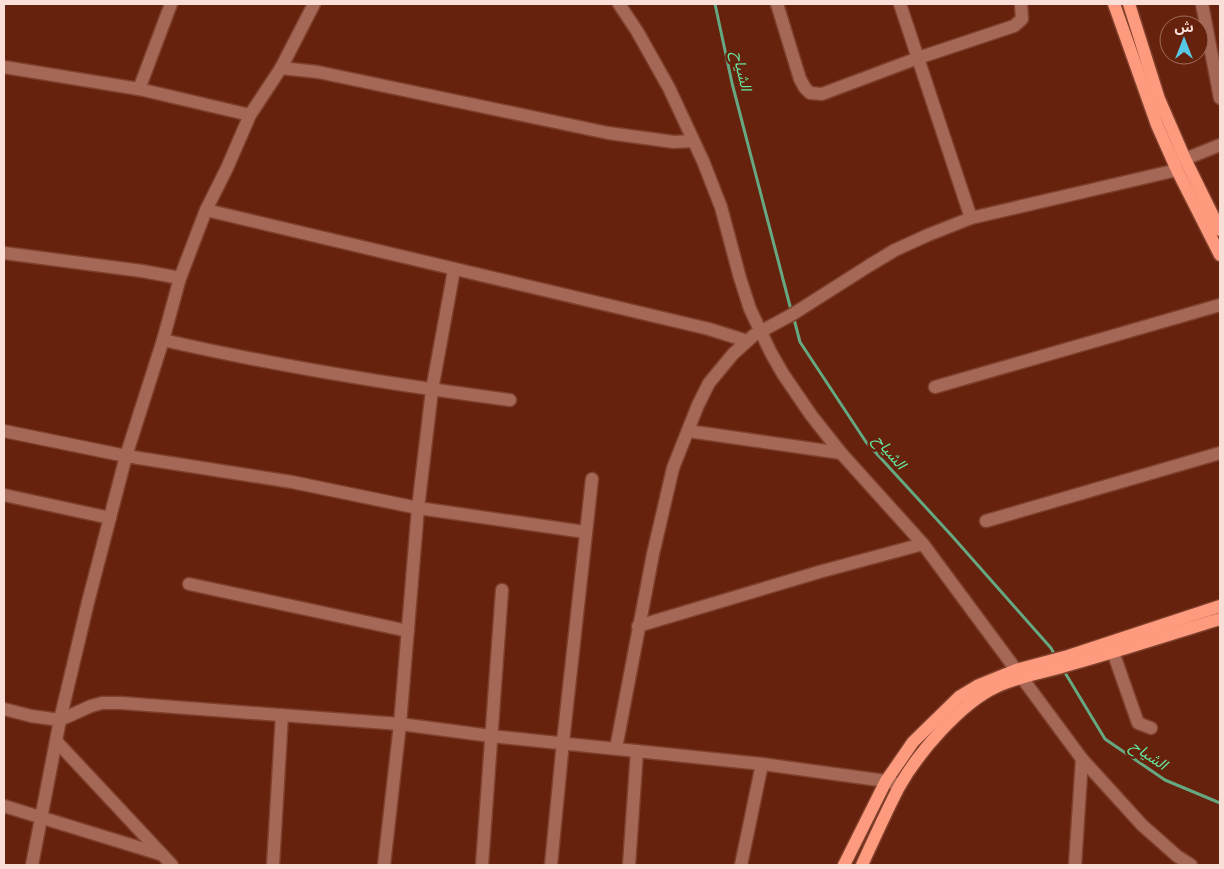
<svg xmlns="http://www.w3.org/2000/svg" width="1224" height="869" viewBox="0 0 1224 869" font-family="Barlow,'Noto Sans Arabic',sans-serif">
<rect width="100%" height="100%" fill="#66220c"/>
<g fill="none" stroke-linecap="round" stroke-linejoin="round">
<g stroke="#65a882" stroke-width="3">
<polyline points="715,4 732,83 791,310"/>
<polyline points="794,319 800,342 866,442 952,536 1051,648 1056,657"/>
<polyline points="1064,671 1105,739 1165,780 1220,803"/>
</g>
<defs>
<g id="minor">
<polyline points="619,4 637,31 669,88 703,161 721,207 740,278 750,309 771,353 783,374 811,415 841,453 923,544 1082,759 1142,825 1177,856 1191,865"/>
<polyline points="777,4 800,79 805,88 810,93 822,94 918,58 1014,26 1022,19 1021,4"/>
<polyline points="900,4 971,218"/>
<polyline points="1202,4 1220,98"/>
<polyline points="4,67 139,89 250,115"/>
<polyline points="281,68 318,72 608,133 674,142 693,141"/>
<polyline points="139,89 171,4"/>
<polyline points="1185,159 1220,145"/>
<polyline points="206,210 709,329 747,341"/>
<polyline points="4,253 142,271 180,278"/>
<path d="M163,340C277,366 394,385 510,400"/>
<polyline points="935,387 1220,305"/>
<polyline points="4,431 126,456 292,482 418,508 585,532"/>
<polyline points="688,431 841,453"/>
<polyline points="4,495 110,518"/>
<polyline points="986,521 1220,453"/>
<polyline points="189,584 408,631"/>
<polyline points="638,626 819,572 923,544"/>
<polyline points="1113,652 1138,723 1151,728"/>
<polyline points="4,709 31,716 60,720 91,706 102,703 121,703 400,724 491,736 762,764 886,781 900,785"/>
<polyline points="57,742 172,865"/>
<polyline points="616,748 653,554 673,468 698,405 709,383 733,354 754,335 793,314 870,265 895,250 928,235 971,218 1177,170"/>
<polyline points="4,806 160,854"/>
<polyline points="32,865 60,720 88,602 126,456 163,340 180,278 206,210 227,168 250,115 281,68 314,4"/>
<polyline points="273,865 282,715"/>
<polyline points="384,865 400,724 418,508 432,390 454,270"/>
<polyline points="482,865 502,590"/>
<polyline points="551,865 563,742 592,479"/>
<polyline points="629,865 637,751"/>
<polyline points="741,865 762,764"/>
<polyline points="1075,865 1082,759"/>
</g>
<g id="major">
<polyline points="1114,4 1157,125 1177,170 1220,255"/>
<polyline points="1129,4 1159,99 1185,159 1220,230"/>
<polyline points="844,865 886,781 913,742 959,697 979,685 1016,670 1068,656 1220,606"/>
<path d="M862,865C874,839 886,812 899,787C918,753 961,703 996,687C1019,676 1047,672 1072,664C1122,650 1171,634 1220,619"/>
</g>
</defs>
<use href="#minor" stroke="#7e402c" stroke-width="15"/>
<use href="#major" stroke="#7e402c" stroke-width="15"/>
<use href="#minor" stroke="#a56857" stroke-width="12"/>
<use href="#major" stroke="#fe9a7d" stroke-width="12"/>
</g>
<g text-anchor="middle" stroke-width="5" stroke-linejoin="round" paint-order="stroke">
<g font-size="15" font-style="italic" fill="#63e9a2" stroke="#66220c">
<text transform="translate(742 71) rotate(77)" y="5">الشياح</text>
<text transform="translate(890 452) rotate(49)" y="5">الشياح</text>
<text transform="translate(1149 755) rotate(34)" y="5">الشياح</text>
</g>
</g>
<rect width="1224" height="869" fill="none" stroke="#f9dfd7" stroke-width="10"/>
<g transform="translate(1184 40)"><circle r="24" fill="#66220c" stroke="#a16e5d"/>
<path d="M0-4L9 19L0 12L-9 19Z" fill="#59c8e4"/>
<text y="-8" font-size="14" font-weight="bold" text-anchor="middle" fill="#f9dfd7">ش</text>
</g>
</svg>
